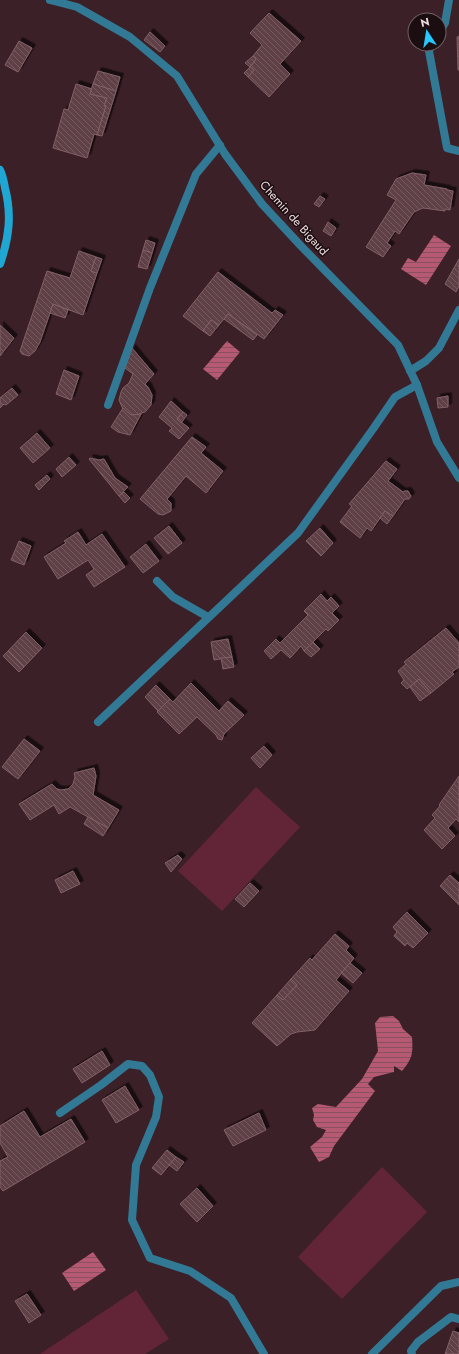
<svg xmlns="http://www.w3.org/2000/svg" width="459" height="1354" viewBox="0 0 459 1354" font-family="Jost,sans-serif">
<defs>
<pattern id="water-rules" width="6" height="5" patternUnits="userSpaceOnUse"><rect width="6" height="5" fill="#b65972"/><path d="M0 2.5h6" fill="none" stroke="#8a505f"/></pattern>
<pattern id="building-back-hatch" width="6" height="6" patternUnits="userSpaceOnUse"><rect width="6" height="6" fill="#5e3f46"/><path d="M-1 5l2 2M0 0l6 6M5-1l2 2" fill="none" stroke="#755a60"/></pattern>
<filter id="shadow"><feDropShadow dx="3.5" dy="-3.5" stdDeviation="0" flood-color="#0009"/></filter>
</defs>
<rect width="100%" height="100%" fill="#3c2027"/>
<g fill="#622537">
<polygon points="256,787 300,827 222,911 178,871"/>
<polygon points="382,1167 427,1212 342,1299 298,1257"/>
<polygon points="136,1290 169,1339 145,1354 40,1354"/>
</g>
<g fill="url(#water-rules)">
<polygon points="434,235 451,246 426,285 401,269 408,258 416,262"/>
<polygon points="227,341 240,352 217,380 203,369"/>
<path d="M393,1016L399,1021L403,1029L412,1037C413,1053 413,1058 402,1071L394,1066V1072L374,1077L368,1084L375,1091L334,1146L329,1157L319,1162L310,1147L322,1137L326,1130L317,1127L313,1120L314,1115L312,1108L318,1104L336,1107L362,1079L378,1051L375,1023L380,1017Z"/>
<polygon points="93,1252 106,1270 74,1291 62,1273"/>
</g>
<g fill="url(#building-back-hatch)" stroke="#826067" filter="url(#shadow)">
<polygon points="269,13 301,41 280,64 290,74 269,97 248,77 254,70 250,67 256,59 253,56 262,45 250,33"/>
<polygon points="150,32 165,46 160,52 144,40"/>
<polygon points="459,36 459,70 458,70 457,37"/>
<polygon points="19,41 32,48 18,72 5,65"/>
<polygon points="253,56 256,59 250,67 245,63"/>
<polygon points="250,67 254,70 248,77 244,73"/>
<polygon points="98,71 120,77 116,91 93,84"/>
<polygon points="76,84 92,89 90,94 107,98 104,106 106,106 97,135 94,134 87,158 53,148 64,109 68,110"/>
<polygon points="93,84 116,91 102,136 97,135 106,106 104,106 107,98 90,94"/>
<polygon points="412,173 426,175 424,185 447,189 447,190 453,191 450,210 445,209 445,211 423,208 414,212 399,234 395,231 387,243 391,246 383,257 366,247 396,200 387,195 396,179"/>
<polygon points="320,196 325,199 319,207 314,204"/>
<polygon points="328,222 336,228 331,236 323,231"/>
<polygon points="146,240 155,243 152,253 143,250"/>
<polygon points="143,250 152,253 147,269 138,267"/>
<polygon points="79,251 96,257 91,271 97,273 83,315 53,304 40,342 35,351 29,356 22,354 20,351 47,271 70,278"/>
<polygon points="96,257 102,259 97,273 91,271"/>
<polygon points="459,259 459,286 456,292 445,284"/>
<polygon points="218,272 272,313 275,310 283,315 264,339 228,314 219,325 211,320 203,331 183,316"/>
<polygon points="53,304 68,310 65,318 50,313"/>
<polygon points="228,314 257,335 253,340 224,319"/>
<polygon points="211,320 219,325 210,336 203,331"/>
<polygon points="0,325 14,338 0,356"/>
<polygon points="132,348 154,374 145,384 148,387 152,395 151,405 145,412 136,415 131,415 124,410 122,407 119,400 121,392 123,388 129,383 133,374 125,368"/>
<polygon points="64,370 79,376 71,400 56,394"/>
<polygon points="12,388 18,395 6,405 4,404 0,408 0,398"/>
<polygon points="448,396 448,407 438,408 437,398"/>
<polygon points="171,401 183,412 177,419 189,428 179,439 169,431 172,428 159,417"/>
<polygon points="123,408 131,415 141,414 130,435 118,432 111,427"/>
<polygon points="183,412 187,415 181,423 177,419"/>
<polygon points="37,433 50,448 33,463 20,448"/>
<polygon points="192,437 206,447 201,453 223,471 206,493 186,476 167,499 171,503 171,511 163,515 158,514 140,499"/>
<polygon points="69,457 76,465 62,477 56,469"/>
<polygon points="90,458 99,460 104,459 115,478 128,487 119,496 89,459"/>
<polygon points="386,461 397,469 388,481 403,492 405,491 408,491 411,496 409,499 405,499 393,516 385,511 371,531 367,528 360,538 340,522 352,506 349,504"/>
<polygon points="47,475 50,479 39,490 35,485"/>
<polygon points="124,492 130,498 125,503 119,496"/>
<polygon points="385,511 393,516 387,524 380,518"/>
<polygon points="169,526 182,543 168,554 154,538"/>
<polygon points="320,528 333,543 321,556 306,541"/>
<polygon points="78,532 86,545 102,534 125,567 94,587 86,575 94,569 88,560 58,579 44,557 66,543 64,541"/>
<polygon points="19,541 31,546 24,565 11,560"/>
<polygon points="146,544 159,561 143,573 130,557"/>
<polygon points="321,594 327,601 331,597 339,606 332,613 339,620 328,631 326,629 304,651 301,646 290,658 281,650 271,659 264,651 276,639 280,643 308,615 304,611"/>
<polygon points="446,628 459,643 459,667 452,672 454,674 431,693 419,679 407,689 401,683 404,680 398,671 406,664 404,662"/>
<polygon points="26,632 42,648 24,667 8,651"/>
<polygon points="228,639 232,657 214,660 211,642"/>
<polygon points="313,642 320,649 311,657 304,651"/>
<polygon points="8,651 24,667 19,672 3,656"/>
<polygon points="232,657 234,667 223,669 221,658"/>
<polygon points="419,679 431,693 420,701 410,687"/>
<polygon points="191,683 219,711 228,701 244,715 224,734 222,740 218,739 216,735 197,717 179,734 157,712 170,699 173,702"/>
<polygon points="156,685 170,699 158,711 145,697"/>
<polygon points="24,739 40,751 18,779 2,767"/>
<polygon points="264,746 272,755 260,768 251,758"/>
<polygon points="94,768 96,776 93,795 119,810 108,828 70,807 59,814 54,805 30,820 19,804 52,784 57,789 61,790 68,789 73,784 75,777 74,773"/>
<polygon points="459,776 459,822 456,819 448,828 455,836 442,849 424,830 435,818 432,815 440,806 439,805"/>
<polygon points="88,817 108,828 103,836 84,824"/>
<polygon points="178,855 182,859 171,872 165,863"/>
<polygon points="73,871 80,884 61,893 55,880"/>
<polygon points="450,875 459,883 459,905 440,886"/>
<polygon points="250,883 259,891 244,907 235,899"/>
<polygon points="407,912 428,933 413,948 407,943 405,946 394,936 397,932 393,927"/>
<polygon points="335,934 349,946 346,950 354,958 336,980 349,991 315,1030 297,1032 291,1034 277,1046 252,1023 277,995 283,1000 297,985 291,979 310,958 312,960"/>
<polygon points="350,963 362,973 353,983 341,973"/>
<polygon points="291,979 297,985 283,1000 277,995"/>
<polygon points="102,1051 110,1065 82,1083 73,1069"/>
<polygon points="125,1086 139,1110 116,1123 102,1100"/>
<polygon points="24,1111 40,1137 71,1119 85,1142 3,1191 0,1187 0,1161 8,1157 0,1143 0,1126"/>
<polygon points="259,1113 266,1130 233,1146 224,1130"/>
<polygon points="167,1150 176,1157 161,1175 152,1168"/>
<polygon points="176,1157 184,1162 177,1171 169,1165"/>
<polygon points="197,1188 213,1206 197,1222 180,1204"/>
<polygon points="27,1294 41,1315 29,1323 15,1301"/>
<polygon points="453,1331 459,1333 459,1354 445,1354"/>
</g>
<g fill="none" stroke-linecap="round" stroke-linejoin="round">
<g stroke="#327995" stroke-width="8">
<polyline points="439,33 445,23 449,0"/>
<polyline points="432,44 429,51 447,148 459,151"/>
<polyline points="108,405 150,288 196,174 220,145"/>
<polyline points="157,581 173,597 208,617"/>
<polyline points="60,1113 101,1085 128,1064 142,1066 150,1075 159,1097 156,1117 136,1165 132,1220 150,1258 190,1271 231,1298 264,1354"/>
<polyline points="372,1354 441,1286 459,1282"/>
<polyline points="412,1354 411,1351 418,1342 451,1317 459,1319"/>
</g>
<g stroke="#327995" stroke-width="8">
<polyline points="50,0 77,7 130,37 177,76 225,154 262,204 301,246 398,345 417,385 437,442 459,478"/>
<polyline points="410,371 426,361 439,348 459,310"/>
<polyline points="98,722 298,533 373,429 395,397 417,385"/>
</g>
<path stroke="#20a6d3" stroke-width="8" d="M0,170C3,176 4,182 5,188C12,215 9,238 0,264"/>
</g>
<g text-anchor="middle" stroke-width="3" stroke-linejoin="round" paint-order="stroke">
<g font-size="12" fill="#efdcdf" stroke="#1b0e11">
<text transform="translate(294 218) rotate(48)" y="4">Chemin de Bigaud</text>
</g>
</g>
<g transform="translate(427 32) rotate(348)"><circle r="19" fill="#1b0e11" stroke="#706063"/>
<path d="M0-3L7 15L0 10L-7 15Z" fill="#27c8ff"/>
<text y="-6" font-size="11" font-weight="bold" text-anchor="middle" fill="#efdcdf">N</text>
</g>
</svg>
